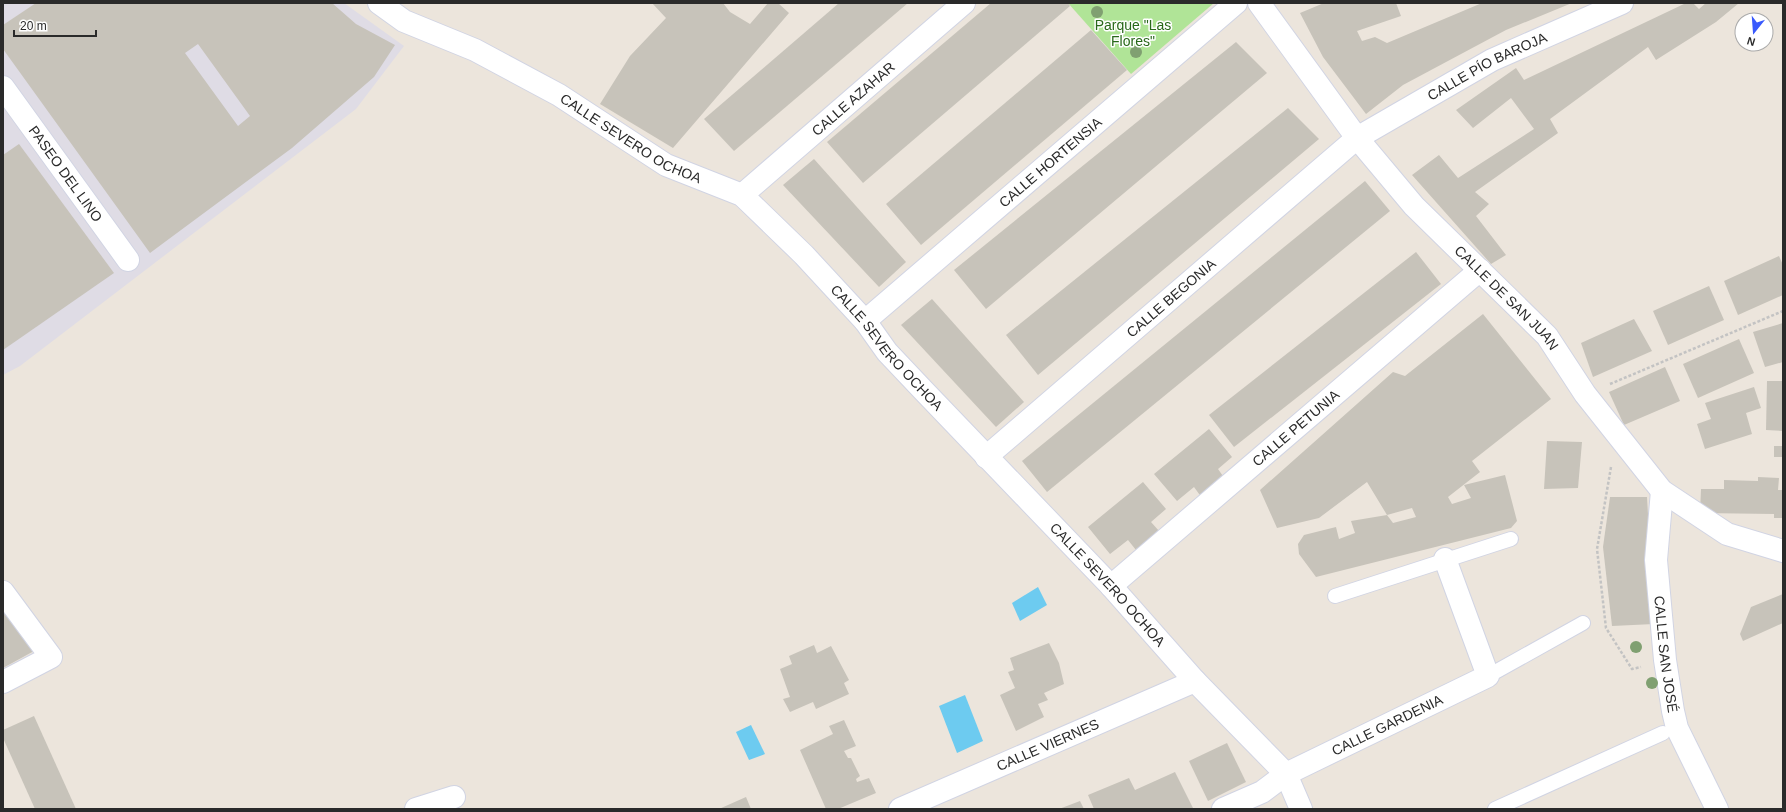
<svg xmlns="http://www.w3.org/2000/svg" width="1786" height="812" viewBox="0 0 1786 812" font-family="Arial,sans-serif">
<rect width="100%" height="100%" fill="#ece5dc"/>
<polygon fill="#dfdce5" points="3,3 344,3 404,46 356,109 20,366 3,375"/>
<polygon fill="#b0e497" points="1068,3 1214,3 1131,74"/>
<g fill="#6dcbf0">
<polygon points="1038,587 1047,605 1020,621 1012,603"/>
<polygon points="965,695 983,741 957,753 939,706"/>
<polygon points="751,725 765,754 749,760 736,732"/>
</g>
<g fill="#c7c3ba" fill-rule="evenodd">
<path d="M36,3H332L356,24L395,45L374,77L292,148L150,253L3,49V25ZM198,44L250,116L238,126L185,53Z"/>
<polygon points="652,3 723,3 730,12 750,24 768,3 778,3 789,13 673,148 600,104 630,56 666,18"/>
<polygon points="839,3 908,3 734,151 704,119"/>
<polygon points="991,3 1068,3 1070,6 863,183 827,142"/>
<polygon points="1324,3 1396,3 1401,16 1357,31 1362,41 1375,37 1387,43 1482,3 1572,3 1506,30 1403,85 1366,114 1323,57 1300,13"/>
<polygon points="1686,3 1693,3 1699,9 1706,3 1739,3 1716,22 1656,60 1648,47 1550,119 1558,133 1475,192 1489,204 1476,216 1506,255 1491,264 1412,175 1439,155 1458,178 1534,129 1511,98 1473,128 1456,110 1516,68 1524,80"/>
<polygon points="1091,30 1127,70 921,245 886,204"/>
<polygon points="1236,42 1267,73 986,309 954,270"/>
<polygon points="1288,108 1319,139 1038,375 1006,335"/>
<polygon points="19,144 114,273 3,350 3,155"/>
<polygon points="814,159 906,262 879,287 783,185"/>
<polygon points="1365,181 1390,211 1047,492 1022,461"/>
<polygon points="1416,252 1441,284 1234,447 1209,415"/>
<polygon points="1779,256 1783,265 1783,295 1738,315 1724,281"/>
<polygon points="1709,286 1724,320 1668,345 1653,311"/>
<polygon points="932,299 1024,402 996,427 901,325"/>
<polygon points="1483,314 1551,399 1472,461 1480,472 1448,497 1452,504 1471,498 1464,485 1505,475 1517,521 1511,528 1316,577 1299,554 1298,544 1304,535 1336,527 1339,539 1355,533 1351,521 1387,515 1393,523 1416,517 1412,508 1387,515 1367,482 1319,518 1277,528 1260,490 1393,372 1405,376"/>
<polygon points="1634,319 1652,351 1593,377 1581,343"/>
<polygon points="1783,323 1783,362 1765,367 1753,332"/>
<polygon points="1739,339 1754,373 1698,398 1683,364"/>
<polygon points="1665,367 1680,401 1624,425 1609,392"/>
<polygon points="1767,381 1783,381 1783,431 1766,430"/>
<polygon points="1754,387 1761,408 1746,413 1752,434 1705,449 1697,424 1711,419 1705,403"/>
<polygon points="1209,429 1232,457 1218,469 1225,479 1202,498 1194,487 1177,501 1154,474"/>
<polygon points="1547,441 1582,442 1578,488 1544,489"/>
<rect x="1774" y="446" width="9" height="11"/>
<polygon points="1758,477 1779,478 1778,490 1783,490 1783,518 1774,518 1774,514 1700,513 1701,489 1724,489 1724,480 1758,481"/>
<polygon points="1143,482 1166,509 1151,522 1159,531 1136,550 1128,540 1110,554 1088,527"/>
<polygon points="1610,497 1647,497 1654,624 1612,626 1603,547"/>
<polygon points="1783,594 1783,623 1743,641 1740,634 1751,607"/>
<polygon points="3,609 34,651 3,668"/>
<polygon points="1049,643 1059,663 1064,684 1044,693 1048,700 1038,704 1044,717 1016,731 1000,695 1015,688 1008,672 1014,670 1010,658"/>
<polygon points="814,645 817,653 831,646 849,680 844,683 849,694 816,709 813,702 790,712 783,699 790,697 780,669 792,664 789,656"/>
<polygon points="34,716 76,809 35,809 3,738 3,730"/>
<polygon points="844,720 856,746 844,751 848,758 851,758 860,776 856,779 857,782 869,778 876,793 838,809 826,809 800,750 833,734 829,726"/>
<polygon points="1227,743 1246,782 1208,801 1189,761"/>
<polygon points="1175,772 1193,808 1094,809 1088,795 1129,778 1135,790"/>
<polygon points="746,797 751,809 719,809"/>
<polygon points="1080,801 1084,809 1059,809"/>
</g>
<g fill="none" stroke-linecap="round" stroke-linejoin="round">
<defs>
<g id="lane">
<polyline points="1335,596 1511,539"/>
<polyline points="1488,676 1583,623"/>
<polyline points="1495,809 1663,733"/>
</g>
<g id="street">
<path id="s1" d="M379,3L404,21L475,50L559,95L666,165L742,195L804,255L865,321L887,352L922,389L1111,586L1195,681L1286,774L1301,809"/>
<path id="s2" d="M3,87L128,260"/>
<path id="s3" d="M742,195L964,3"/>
<path id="s4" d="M865,321L1236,3"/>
<path id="s5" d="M986,457L1357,138L1492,60L1622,3"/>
<path id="s6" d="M1662,491L1656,560L1665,660L1673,711L1677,728L1717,809"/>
<path id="s7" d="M1111,586L1480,270"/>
<polyline points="3,592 51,657 3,682"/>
<polyline points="416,809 454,797"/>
<path id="s8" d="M900,809L1195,681"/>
<path id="s9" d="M1223,809L1262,792L1286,774L1488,676L1445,559"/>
</g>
<g id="secondary">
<path id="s10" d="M1259,3L1357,138L1414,206L1547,336L1585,394L1662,491L1727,534L1783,551"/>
</g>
</defs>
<use href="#lane" stroke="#d1d4e3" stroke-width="16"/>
<use href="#street" stroke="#d1d4e3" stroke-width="24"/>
<use href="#secondary" stroke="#d1d4e3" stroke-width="24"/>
<g stroke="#c3c3c3" stroke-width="2.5" stroke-dasharray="3 2" stroke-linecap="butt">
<polyline points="1610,384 1783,311"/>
<polyline points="1611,467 1597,549 1606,628 1632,669 1641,667"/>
</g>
<use href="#lane" stroke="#fff" stroke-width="14"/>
<use href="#street" stroke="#fff" stroke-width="22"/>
<use href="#secondary" stroke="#fff" stroke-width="22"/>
</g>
<g fill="#80a071">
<circle cx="1097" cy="12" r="6"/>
<circle cx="1136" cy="52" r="6"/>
<circle cx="1636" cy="647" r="6"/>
<circle cx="1652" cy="683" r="6"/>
</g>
<g text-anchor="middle" stroke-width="3" stroke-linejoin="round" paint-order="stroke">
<g font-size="14" fill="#286819" stroke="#fff">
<text x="1133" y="30">Parque "Las<tspan x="1133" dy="16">Flores"</tspan></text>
</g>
<g font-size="14" fill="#2a2a2a" stroke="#fff">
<text dy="5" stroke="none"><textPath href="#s5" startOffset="638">CALLE PÍO BAROJA</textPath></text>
<text dy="5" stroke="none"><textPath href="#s3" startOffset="147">CALLE AZAHAR</textPath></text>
<text dy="5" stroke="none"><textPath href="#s1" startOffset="287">CALLE SEVERO OCHOA</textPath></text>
<text dy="5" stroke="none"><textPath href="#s4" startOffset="244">CALLE HORTENSIA</textPath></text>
<text dy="5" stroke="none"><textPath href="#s2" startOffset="107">PASEO DEL LINO</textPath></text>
<text dy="5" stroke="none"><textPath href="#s5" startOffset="244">CALLE BEGONIA</textPath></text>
<text dy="5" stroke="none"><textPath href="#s10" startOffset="386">CALLE DE SAN JUAN</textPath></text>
<text dy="5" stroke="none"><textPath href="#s1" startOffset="623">CALLE SEVERO OCHOA</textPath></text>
<text dy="5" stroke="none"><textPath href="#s7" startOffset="243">CALLE PETUNIA</textPath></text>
<text dy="5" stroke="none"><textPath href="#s1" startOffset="947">CALLE SEVERO OCHOA</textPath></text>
<text dy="5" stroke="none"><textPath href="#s6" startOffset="164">CALLE SAN JOSÉ</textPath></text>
<text dy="5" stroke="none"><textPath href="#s9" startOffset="185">CALLE GARDENIA</textPath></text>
<text dy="5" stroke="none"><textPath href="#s8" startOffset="161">CALLE VIERNES</textPath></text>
</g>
</g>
<rect width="1786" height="812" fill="none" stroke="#2a2a2a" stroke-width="8"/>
<g transform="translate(1754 32) rotate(197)"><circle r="19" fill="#ffffff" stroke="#aaaaaa"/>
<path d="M0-3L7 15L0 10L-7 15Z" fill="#3959fc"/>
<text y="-6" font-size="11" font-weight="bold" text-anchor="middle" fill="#2a2a2a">N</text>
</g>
<path d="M14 30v6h82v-6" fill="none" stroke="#2a2a2a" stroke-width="2"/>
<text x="20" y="30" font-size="12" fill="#2a2a2a" stroke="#ffffff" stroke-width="3" paint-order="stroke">20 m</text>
</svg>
